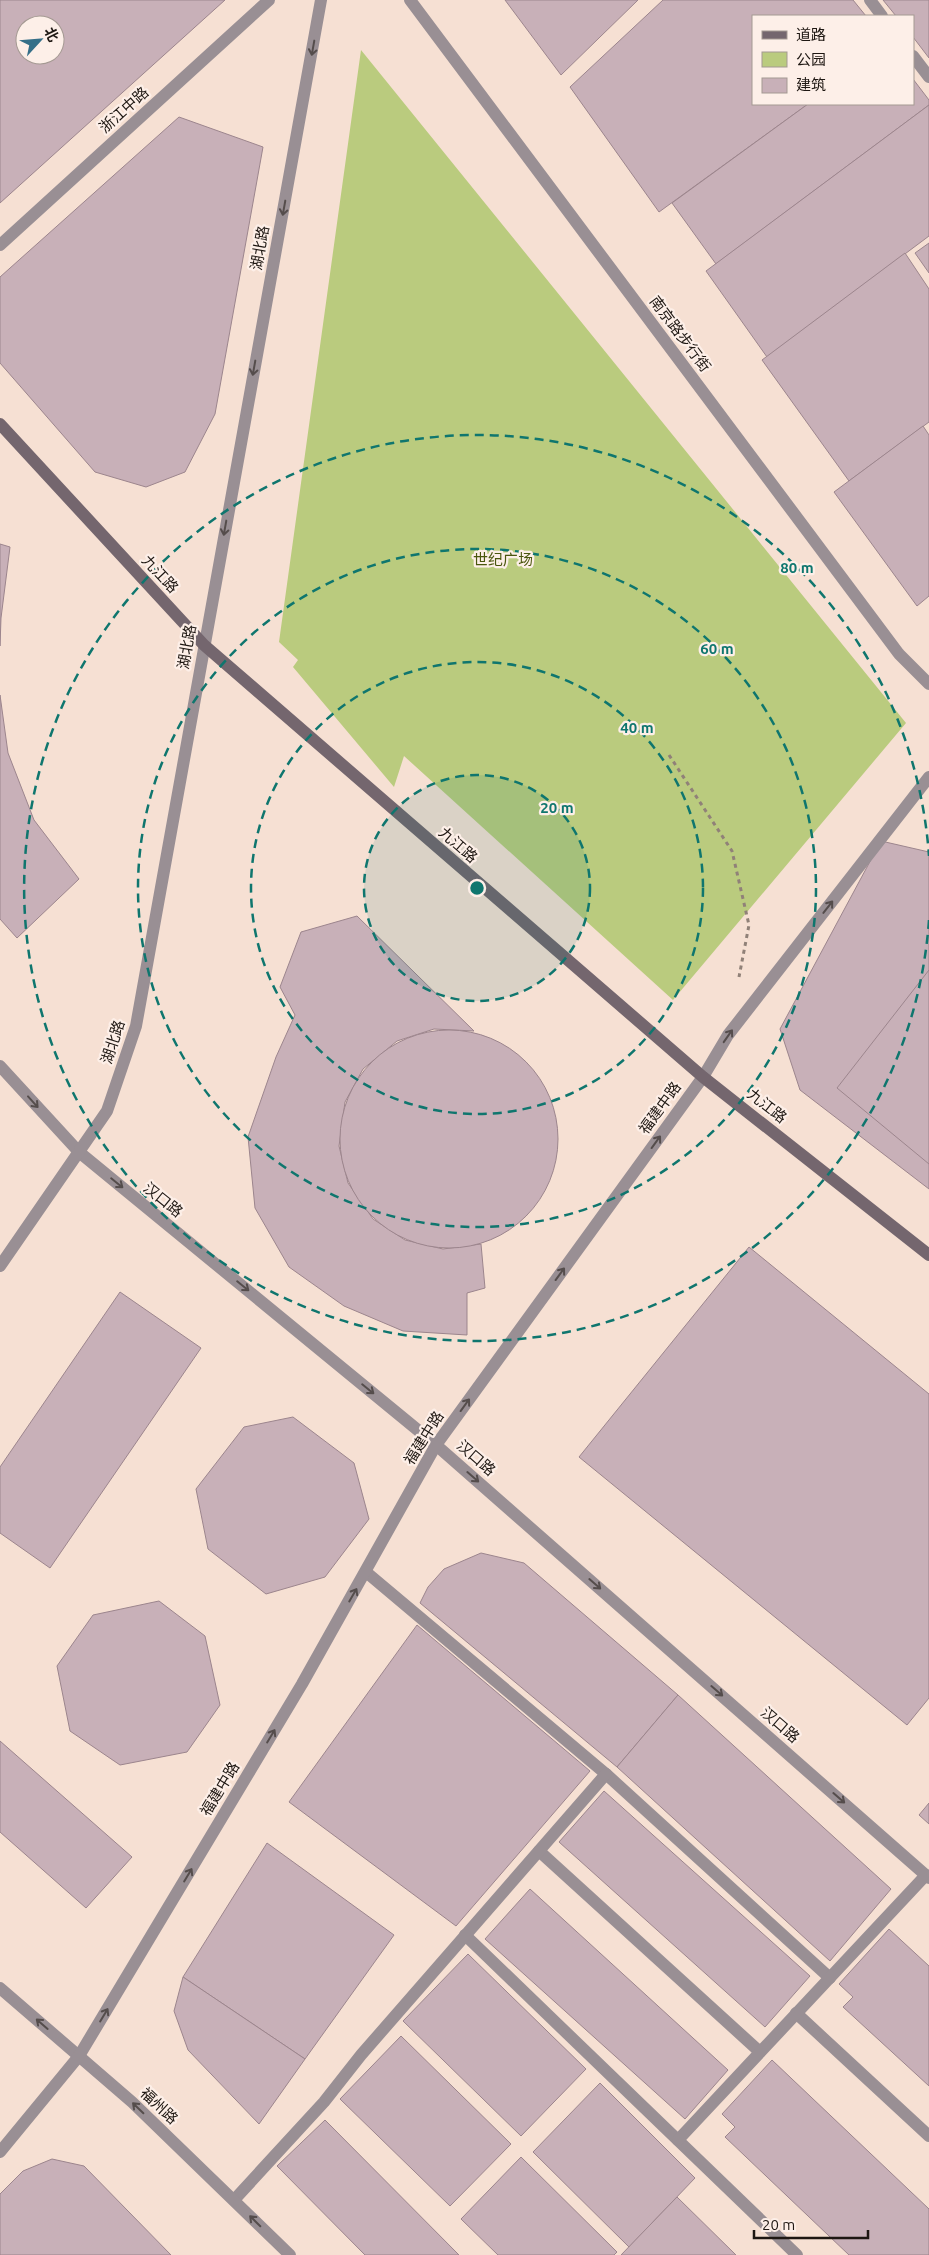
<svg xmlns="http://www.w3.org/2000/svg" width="929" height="2255" viewBox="0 0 929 2255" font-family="Ubuntu,'Noto Sans SC',sans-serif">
<rect width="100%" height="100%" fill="#f6e0d3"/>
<polygon fill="#bacb7e" points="361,50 906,723 673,1000 404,756 394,787 293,667 298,660 279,642"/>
<g fill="#c8b0b8" stroke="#9c858d" fill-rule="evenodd">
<path d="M0,0H225L0,203ZM25,25H55V55H25Z"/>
<polygon points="505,0 638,0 561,75"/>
<polygon points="663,0 853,0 866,16 753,16 753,104 808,104 659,212 570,87"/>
<polygon points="883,0 929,0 929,58 913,37 913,16 896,16"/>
<polygon points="913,79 929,100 929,105 716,264 672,203 808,104 913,104"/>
<polygon points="929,105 929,236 767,357 706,271"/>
<polygon points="179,117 263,147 215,414 185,472 146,487 95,472 0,363 0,277"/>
<polygon points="929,243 929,273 915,253"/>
<polygon points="905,253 929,289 929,422 849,481 762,360"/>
<polygon points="923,426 929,435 929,596 917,606 834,492"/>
<polygon points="0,544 10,547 1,618 0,646"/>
<polygon points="0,695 8,753 34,820 79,879 17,938 0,919"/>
<polygon points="881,841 929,852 929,1189 800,1090 780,1029"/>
<polygon points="357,916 474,1031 434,1029 397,1041 363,1069 345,1102 339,1146 348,1183 373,1219 405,1240 443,1249 481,1244 485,1288 467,1293 467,1335 403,1331 344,1306 289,1267 255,1208 248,1137 276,1057 295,1015 280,987 301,932"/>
<polygon points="929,970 929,1164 837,1088"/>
<circle cx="449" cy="1139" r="109"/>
<polygon points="749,1247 929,1394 929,1698 907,1725 579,1457"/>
<polygon points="120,1292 201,1348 50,1568 0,1533 0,1467"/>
<polygon points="293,1417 354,1463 369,1519 325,1577 266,1594 208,1549 196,1489 244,1427"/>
<polygon points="481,1553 524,1563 678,1695 617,1767 420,1603 428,1587 444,1569"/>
<polygon points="159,1601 205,1636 220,1705 187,1752 120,1765 70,1731 57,1666 93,1615"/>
<polygon points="417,1625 590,1771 456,1926 289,1802"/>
<polygon points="678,1695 891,1889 830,1961 617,1767"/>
<polygon points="0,1741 132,1857 86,1908 0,1832"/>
<polygon points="604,1791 810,1976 765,2027 559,1842"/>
<polygon points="929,1803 929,1824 919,1815"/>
<polygon points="267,1843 394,1935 305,2059 183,1977"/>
<polygon points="530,1889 728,2070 685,2119 485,1939"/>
<polygon points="889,1929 929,1966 929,2086 843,2007 853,1997 839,1984"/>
<polygon points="468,1954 586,2069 521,2136 403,2021"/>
<polygon points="183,1977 305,2059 259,2124 188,2050 174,2011"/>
<polygon points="401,2036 511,2144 450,2206 340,2099"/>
<polygon points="772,2060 929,2209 929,2255 849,2255 725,2137 735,2127 722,2114"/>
<polygon points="600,2083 695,2178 629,2247 533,2152"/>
<polygon points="325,2120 459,2255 365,2255 277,2166"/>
<polygon points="521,2157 617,2252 614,2255 498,2255 461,2219"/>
<polygon points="52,2159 84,2166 171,2255 0,2255 0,2194 23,2171"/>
<polygon points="677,2197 736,2255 621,2255"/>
</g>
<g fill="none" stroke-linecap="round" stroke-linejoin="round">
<polyline stroke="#908178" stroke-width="3" stroke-dasharray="4 4" stroke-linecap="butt" points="669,755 732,851 749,925 739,977"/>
<g stroke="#998f94" stroke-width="12">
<polyline points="870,0 882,16"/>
<polyline points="913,56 929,77"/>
<polyline points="366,1572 606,1774 830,1978"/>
<polyline points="539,1851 760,2052"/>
<polyline points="465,1935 797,2255"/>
<polyline points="796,2013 929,2136"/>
<polyline points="678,2140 926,1875"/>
<polyline points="234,2200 324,2102 361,2055 606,1774"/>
</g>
<polyline stroke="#998f94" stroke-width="12" points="410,0 899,654 929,684"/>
<g stroke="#998f94" stroke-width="12">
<polyline points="0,245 269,0"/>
<polyline points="0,1066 79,1152 436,1445 929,1878"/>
</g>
<g stroke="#998f94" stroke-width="12">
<polyline points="0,1266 107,1111 136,1026 321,0"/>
<polyline points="0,1988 132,2102 290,2255"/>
<polyline points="0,2152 79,2056 302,1684 436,1445 703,1077 728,1035 929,777"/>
</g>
<polyline stroke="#74666e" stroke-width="12" points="0,424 204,645 703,1077 929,1255"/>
</g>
<defs><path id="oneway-shaft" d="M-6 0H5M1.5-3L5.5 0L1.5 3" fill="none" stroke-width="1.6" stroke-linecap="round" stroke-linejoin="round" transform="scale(1.25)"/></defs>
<g stroke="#554d4c">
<use href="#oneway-shaft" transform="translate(313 48) rotate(100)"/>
<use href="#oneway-shaft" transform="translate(284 208) rotate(100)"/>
<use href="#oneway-shaft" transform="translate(254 368) rotate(100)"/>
<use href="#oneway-shaft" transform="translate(225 528) rotate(100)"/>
<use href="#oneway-shaft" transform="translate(828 907) rotate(-52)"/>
<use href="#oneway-shaft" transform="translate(728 1036) rotate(-55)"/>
<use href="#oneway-shaft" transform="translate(33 1102) rotate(48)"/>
<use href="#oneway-shaft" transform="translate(656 1142) rotate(-54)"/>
<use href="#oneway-shaft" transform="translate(117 1183) rotate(39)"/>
<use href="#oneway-shaft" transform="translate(560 1274) rotate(-54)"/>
<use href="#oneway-shaft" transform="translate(243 1286) rotate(39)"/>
<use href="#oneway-shaft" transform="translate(368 1389) rotate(39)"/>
<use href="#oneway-shaft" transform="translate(465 1405) rotate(-54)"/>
<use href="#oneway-shaft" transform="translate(473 1477) rotate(41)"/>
<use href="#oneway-shaft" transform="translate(595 1584) rotate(41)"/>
<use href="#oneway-shaft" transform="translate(353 1595) rotate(-60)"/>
<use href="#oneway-shaft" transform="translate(717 1691) rotate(41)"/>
<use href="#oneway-shaft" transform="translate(271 1736) rotate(-59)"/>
<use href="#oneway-shaft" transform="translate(839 1798) rotate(41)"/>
<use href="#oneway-shaft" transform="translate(188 1875) rotate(-59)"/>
<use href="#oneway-shaft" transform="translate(104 2015) rotate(-59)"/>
<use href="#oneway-shaft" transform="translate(42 2024) rotate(-139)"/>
<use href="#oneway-shaft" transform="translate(138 2108) rotate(-136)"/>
<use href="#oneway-shaft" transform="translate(255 2221) rotate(-135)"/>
</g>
<circle cx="477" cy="888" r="113" fill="#0f766e" fill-opacity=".12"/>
<g fill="none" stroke="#0f766e" stroke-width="2.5" stroke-dasharray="9 6">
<circle cx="477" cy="888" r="113"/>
<circle cx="477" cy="888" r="226"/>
<circle cx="477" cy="888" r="339"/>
<path d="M929 920A453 453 0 1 1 929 856"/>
</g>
<g text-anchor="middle" stroke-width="4.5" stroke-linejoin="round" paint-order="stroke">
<g font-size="15" fill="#1e1712" stroke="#fdefe8">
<text transform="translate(124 110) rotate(-42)" y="5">浙江中路</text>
<text transform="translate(260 248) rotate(-80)" y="5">湖北路</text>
<text transform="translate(680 334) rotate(53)" y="5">南京路步行街</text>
<text transform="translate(160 574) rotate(47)" y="5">九江路</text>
<text transform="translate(187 647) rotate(-80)" y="5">湖北路</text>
<text transform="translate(458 845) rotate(41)" y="5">九江路</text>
<text transform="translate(113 1042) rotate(-72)" y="5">湖北路</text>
<text transform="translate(767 1106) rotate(38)" y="5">九江路</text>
<text transform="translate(660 1108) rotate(-54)" y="5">福建中路</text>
<text transform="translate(163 1200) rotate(39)" y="5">汉口路</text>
<text transform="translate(424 1438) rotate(-58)" y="5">福建中路</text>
<text transform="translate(476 1458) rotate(41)" y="5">汉口路</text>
<text transform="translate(780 1725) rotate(41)" y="5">汉口路</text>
<text transform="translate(220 1789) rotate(-59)" y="5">福建中路</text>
<text transform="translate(159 2106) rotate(43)" y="5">福州路</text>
</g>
<g font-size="15" fill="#4a560d" stroke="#fdefe8">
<text x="503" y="565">世纪广场</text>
</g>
</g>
<circle cx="477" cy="888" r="8" fill="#0f766e" stroke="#fdefe8" stroke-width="2.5"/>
<g font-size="15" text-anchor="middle" font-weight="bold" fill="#0f766e" stroke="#fdefe8" stroke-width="4.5" stroke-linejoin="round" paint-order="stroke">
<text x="797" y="573">80 m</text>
<text x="717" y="654">60 m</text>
<text x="637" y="733">40 m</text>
<text x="557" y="813">20 m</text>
</g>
<rect x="752" y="15" width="162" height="90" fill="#fdefe8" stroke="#a49992"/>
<rect x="762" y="31" width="25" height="8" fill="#74666e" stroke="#a49992"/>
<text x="796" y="40" font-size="15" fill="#1e1712">道路</text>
<rect x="762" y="52" width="25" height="15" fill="#bacb7e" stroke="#a49992"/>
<text x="796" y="65" font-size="15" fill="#1e1712">公园</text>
<rect x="762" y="78" width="25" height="15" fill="#c8b0b8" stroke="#a49992"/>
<text x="796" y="90" font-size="15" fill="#1e1712">建筑</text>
<g transform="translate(40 40) rotate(64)"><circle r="24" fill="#fdefe8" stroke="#a49992"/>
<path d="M0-4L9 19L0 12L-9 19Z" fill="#356f88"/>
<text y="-8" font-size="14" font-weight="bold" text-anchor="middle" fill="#1e1712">北</text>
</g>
<path d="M754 2230v8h114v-8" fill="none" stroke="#1e1712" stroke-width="2.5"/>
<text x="762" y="2230" font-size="15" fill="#1e1712" stroke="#fdefe8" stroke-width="4" paint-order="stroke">20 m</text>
</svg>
